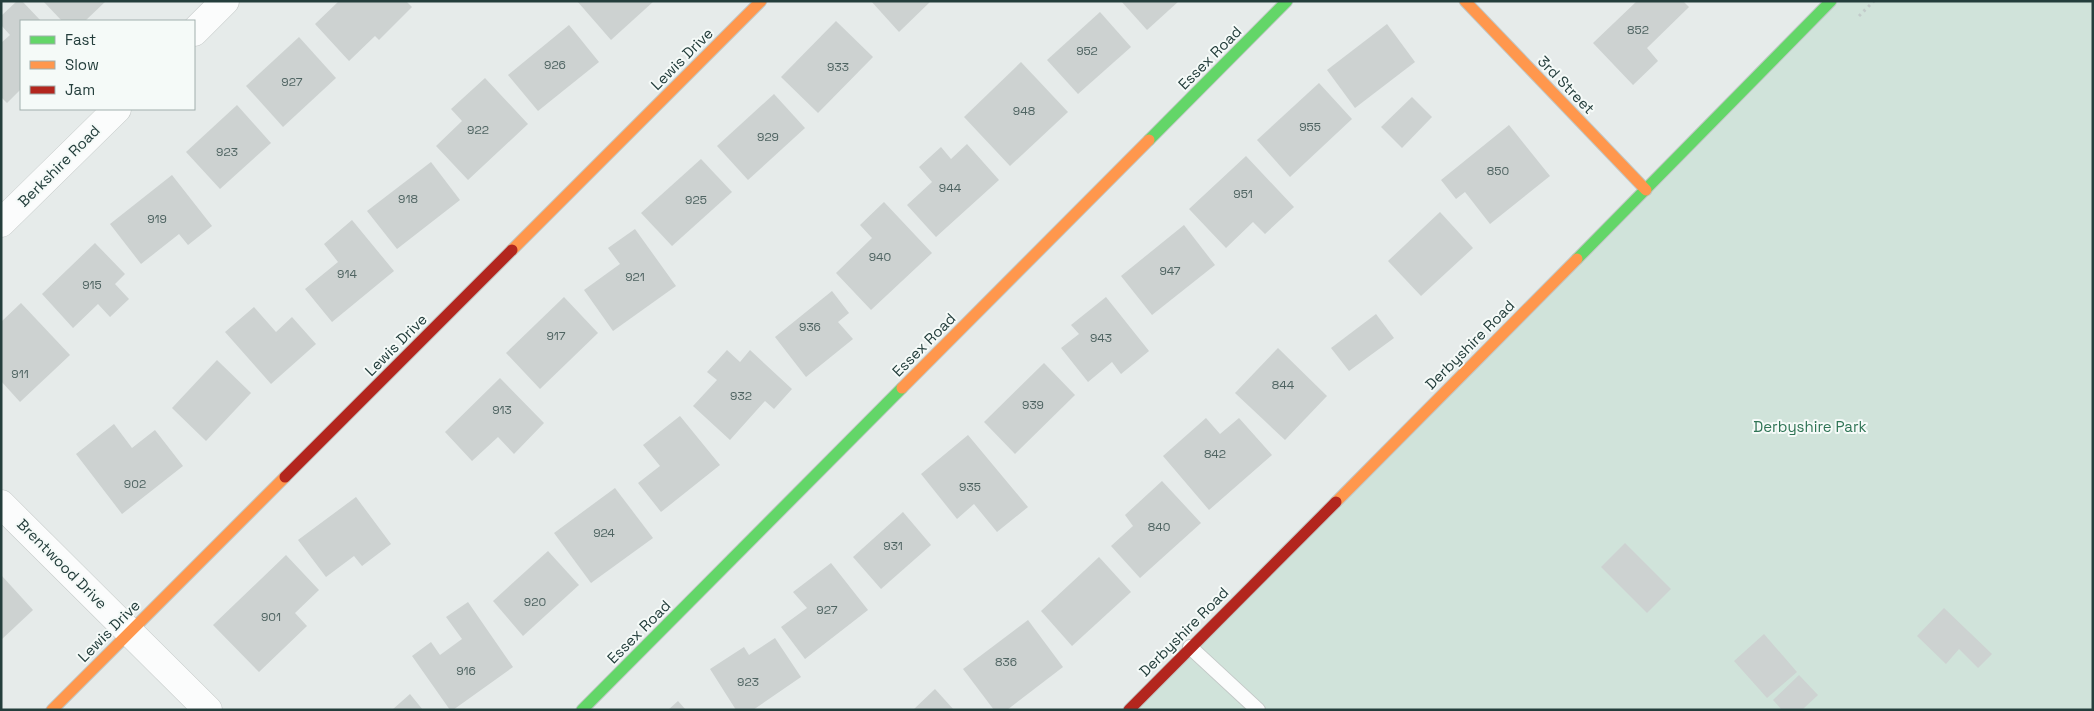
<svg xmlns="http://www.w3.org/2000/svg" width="2094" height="711" viewBox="0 0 2094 711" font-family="'Space Grotesk',sans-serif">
<rect width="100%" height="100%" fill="#e6ebea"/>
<polygon fill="#d0e3da" points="1831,1 2093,1 2093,710 1129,710"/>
<g fill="#cdd2d1">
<polygon points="17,1 22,1 41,21 21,21 21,89 7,103 1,97 1,43 10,35 1,25 1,16"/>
<polygon points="43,1 106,1 85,21 62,21"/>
<polygon points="339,1 406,1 412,7 379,40 375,36 349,61 315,24"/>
<polygon points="577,1 654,1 611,40"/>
<polygon points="871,1 931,1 899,32"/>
<polygon points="1121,1 1179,1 1147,30"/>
<polygon points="1637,1 1683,1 1689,7 1647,48 1658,61 1633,85 1593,43"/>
<polygon points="1100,12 1131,47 1078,94 1047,60"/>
<polygon points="836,21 873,57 818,113 781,77"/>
<polygon points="1387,24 1415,62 1355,108 1327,70"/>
<polygon points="569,25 599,62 538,111 508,75"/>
<polygon points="299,37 336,78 283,127 246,86"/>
<polygon points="1021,62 1068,112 1010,166 964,117"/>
<polygon points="485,78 528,124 468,180 436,146 462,121 451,109"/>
<polygon points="1319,83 1352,119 1290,177 1257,140"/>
<polygon points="774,94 805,128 748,180 717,146"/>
<polygon points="1412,97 1432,117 1402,148 1381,127"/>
<polygon points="237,105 271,143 220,189 186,152"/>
<polygon points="1509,125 1550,176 1490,224 1465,192 1456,199 1441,180"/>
<polygon points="967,144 999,180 936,237 907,205 932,182 919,167 941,147 951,159"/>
<polygon points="1246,156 1294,207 1265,234 1253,222 1226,248 1189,209"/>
<polygon points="701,159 732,192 672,246 641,213"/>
<polygon points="431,162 460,200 397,249 367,211"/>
<polygon points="172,175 212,226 188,245 179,234 141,264 110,224"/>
<polygon points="884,202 932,253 871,310 836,273 872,238 860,225"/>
<polygon points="1440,212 1473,248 1421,296 1388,261"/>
<polygon points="352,220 394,271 332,322 305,289 338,262 324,244"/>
<polygon points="1184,225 1215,265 1152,315 1121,276"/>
<polygon points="635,229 676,286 613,331 584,290 620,264 608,248"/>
<polygon points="95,243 125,274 115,284 129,299 110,317 98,304 73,328 42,294"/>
<polygon points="832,291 849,313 838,322 853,339 806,377 775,337"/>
<polygon points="564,297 598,333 540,389 506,353"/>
<polygon points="1106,297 1149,351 1121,374 1112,362 1088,382 1061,348 1079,334 1071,325"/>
<polygon points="21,303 70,355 20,402 1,381 1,322"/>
<polygon points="254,307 276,332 292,317 316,344 271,384 225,332"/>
<polygon points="1376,314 1394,338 1349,371 1331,348"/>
<polygon points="1278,348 1327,396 1285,440 1235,393"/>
<polygon points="727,350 740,362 750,350 792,389 774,409 765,401 730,440 693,406 717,380 707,372"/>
<polygon points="217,360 251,393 206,441 172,408"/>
<polygon points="1044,363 1075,395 1015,454 984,422"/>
<polygon points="500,378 544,423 514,454 498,437 472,461 445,432"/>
<polygon points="680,416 720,465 661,512 638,483 660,466 643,445"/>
<polygon points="1206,418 1220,434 1239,418 1272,455 1209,510 1163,456"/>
<polygon points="114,424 132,448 155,430 183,466 122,514 76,454"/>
<polygon points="968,435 1028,507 997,532 974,504 957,519 921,474"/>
<polygon points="1162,481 1201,523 1140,578 1111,546 1133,526 1125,515"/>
<polygon points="615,488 653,538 591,583 554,533"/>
<polygon points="356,497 391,544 362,566 354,556 326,577 298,540"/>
<polygon points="903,512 931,545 881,589 853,557"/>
<polygon points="1625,543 1671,589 1647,613 1601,567"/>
<polygon points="548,551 579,585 523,636 493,601"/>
<polygon points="286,555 319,590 295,613 307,626 259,672 213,625"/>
<polygon points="1099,557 1131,592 1072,646 1041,611"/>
<polygon points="831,563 868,610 805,659 781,627 807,608 793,592"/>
<polygon points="2,576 33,610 1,640 1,577"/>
<polygon points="468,602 513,667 453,710 450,710 412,656 431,642 440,655 462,639 446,617"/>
<polygon points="1944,608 1992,654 1978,668 1959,649 1946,664 1917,636"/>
<polygon points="1028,620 1063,667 1007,710 994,710 963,669"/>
<polygon points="1764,634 1797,672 1767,698 1734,661"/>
<polygon points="775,638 801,677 753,710 736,710 710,669 744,647 749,655"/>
<polygon points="1799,675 1818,695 1802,710 1782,710 1773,700"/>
<polygon points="935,689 954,710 913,710"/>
<polygon points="410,694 423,710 392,710"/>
<polygon points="678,701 686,710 668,710"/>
</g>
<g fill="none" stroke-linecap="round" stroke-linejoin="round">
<defs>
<polyline id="lane" points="1190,647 1258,710"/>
<g id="street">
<polyline points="194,32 225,1"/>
<polyline points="1,223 117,109"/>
<polyline points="1,504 208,710"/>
</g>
<g id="fast">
<polyline points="1149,140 1287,1"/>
<polyline points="1577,259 1831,1"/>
<polyline points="582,710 902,388"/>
</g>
<g id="slow">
<polyline points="1465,1 1646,190"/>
<polyline points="512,250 761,1"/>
<polyline points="902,388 1149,140"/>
<polyline points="1336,502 1577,259"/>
<polyline points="52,710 285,477"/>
</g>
<g id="jam">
<polyline points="285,477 512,250"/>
<polyline points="1129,710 1336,502"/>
</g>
</defs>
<use href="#lane" stroke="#c3c8c7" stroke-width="16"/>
<use href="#street" stroke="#c3c8c7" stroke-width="29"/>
<use href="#fast" stroke="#c0c7c5" stroke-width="13"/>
<use href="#slow" stroke="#c0c7c5" stroke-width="13"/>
<use href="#jam" stroke="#c0c7c5" stroke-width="13"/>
<polyline stroke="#c2cbca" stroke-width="3" stroke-dasharray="2.5 4" stroke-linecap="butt" points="1859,16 1874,1"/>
<use href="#lane" stroke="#fbfcfc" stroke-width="14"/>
<use href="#street" stroke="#fbfcfc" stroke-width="28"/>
<use href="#fast" stroke="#63d668" stroke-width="11"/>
<use href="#slow" stroke="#ff974d" stroke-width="11"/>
<use href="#jam" stroke="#b3261e" stroke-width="11"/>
</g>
<g text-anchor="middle" stroke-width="4" stroke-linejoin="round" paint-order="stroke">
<g font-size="12" fill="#4f6462">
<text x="1638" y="34">852</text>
<text x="1087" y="55">952</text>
<text x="555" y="69">926</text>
<text x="838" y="71">933</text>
<text x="292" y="86">927</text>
<text x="1024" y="115">948</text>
<text x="1310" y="131">955</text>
<text x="478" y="134">922</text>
<text x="768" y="141">929</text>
<text x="227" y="156">923</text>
<text x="1498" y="175">850</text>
<text x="950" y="192">944</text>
<text x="1243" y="198">951</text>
<text x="408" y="203">918</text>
<text x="696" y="204">925</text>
<text x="157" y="223">919</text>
<text x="880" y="261">940</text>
<text x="1170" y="275">947</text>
<text x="347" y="278">914</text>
<text x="635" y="281">921</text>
<text x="92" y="289">915</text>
<text x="810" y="331">936</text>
<text x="556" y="340">917</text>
<text x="1101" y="342">943</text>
<text x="20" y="378">911</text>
<text x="1283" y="389">844</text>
<text x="741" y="400">932</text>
<text x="1033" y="409">939</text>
<text x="502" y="414">913</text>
<text x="1215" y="458">842</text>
<text x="135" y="488">902</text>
<text x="970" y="491">935</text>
<text x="1159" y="531">840</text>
<text x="604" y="537">924</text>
<text x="893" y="550">931</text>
<text x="535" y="606">920</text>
<text x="827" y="614">927</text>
<text x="271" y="621">901</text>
<text x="1006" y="666">836</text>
<text x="466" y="675">916</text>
<text x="748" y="686">923</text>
</g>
<g font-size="15" fill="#243e3c" stroke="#f5faf8">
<text transform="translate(1210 58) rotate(-45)" y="5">Essex Road</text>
<text transform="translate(682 59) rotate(-45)" y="5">Lewis Drive</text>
<text transform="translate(1566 85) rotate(46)" y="5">3rd Street</text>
<text transform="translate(59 166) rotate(-45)" y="5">Berkshire Road</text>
<text transform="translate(396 345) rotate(-45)" y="5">Lewis Drive</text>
<text transform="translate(924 345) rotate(-45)" y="5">Essex Road</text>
<text transform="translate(1470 345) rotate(-45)" y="5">Derbyshire Road</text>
<text transform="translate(62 564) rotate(45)" y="5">Brentwood Drive</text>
<text transform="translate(109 631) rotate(-45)" y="5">Lewis Drive</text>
<text transform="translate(639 632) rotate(-45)" y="5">Essex Road</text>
<text transform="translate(1184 632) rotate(-45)" y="5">Derbyshire Road</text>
</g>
<g font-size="15" fill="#2f7455" stroke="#f5faf8">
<text x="1810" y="432">Derbyshire Park</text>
</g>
</g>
<rect width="2094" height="711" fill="none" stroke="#243e3c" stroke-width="5"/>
<rect x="20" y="20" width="175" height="90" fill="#f5faf8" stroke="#a1afad"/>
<rect x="30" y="36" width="25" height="8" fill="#63d668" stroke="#a1afad"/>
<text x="65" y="45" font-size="15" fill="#243e3c">Fast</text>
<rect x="30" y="61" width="25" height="8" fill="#ff974d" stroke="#a1afad"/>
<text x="65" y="70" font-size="15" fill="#243e3c">Slow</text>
<rect x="30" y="86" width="25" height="8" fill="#b3261e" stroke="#a1afad"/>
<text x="65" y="95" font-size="15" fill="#243e3c">Jam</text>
</svg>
